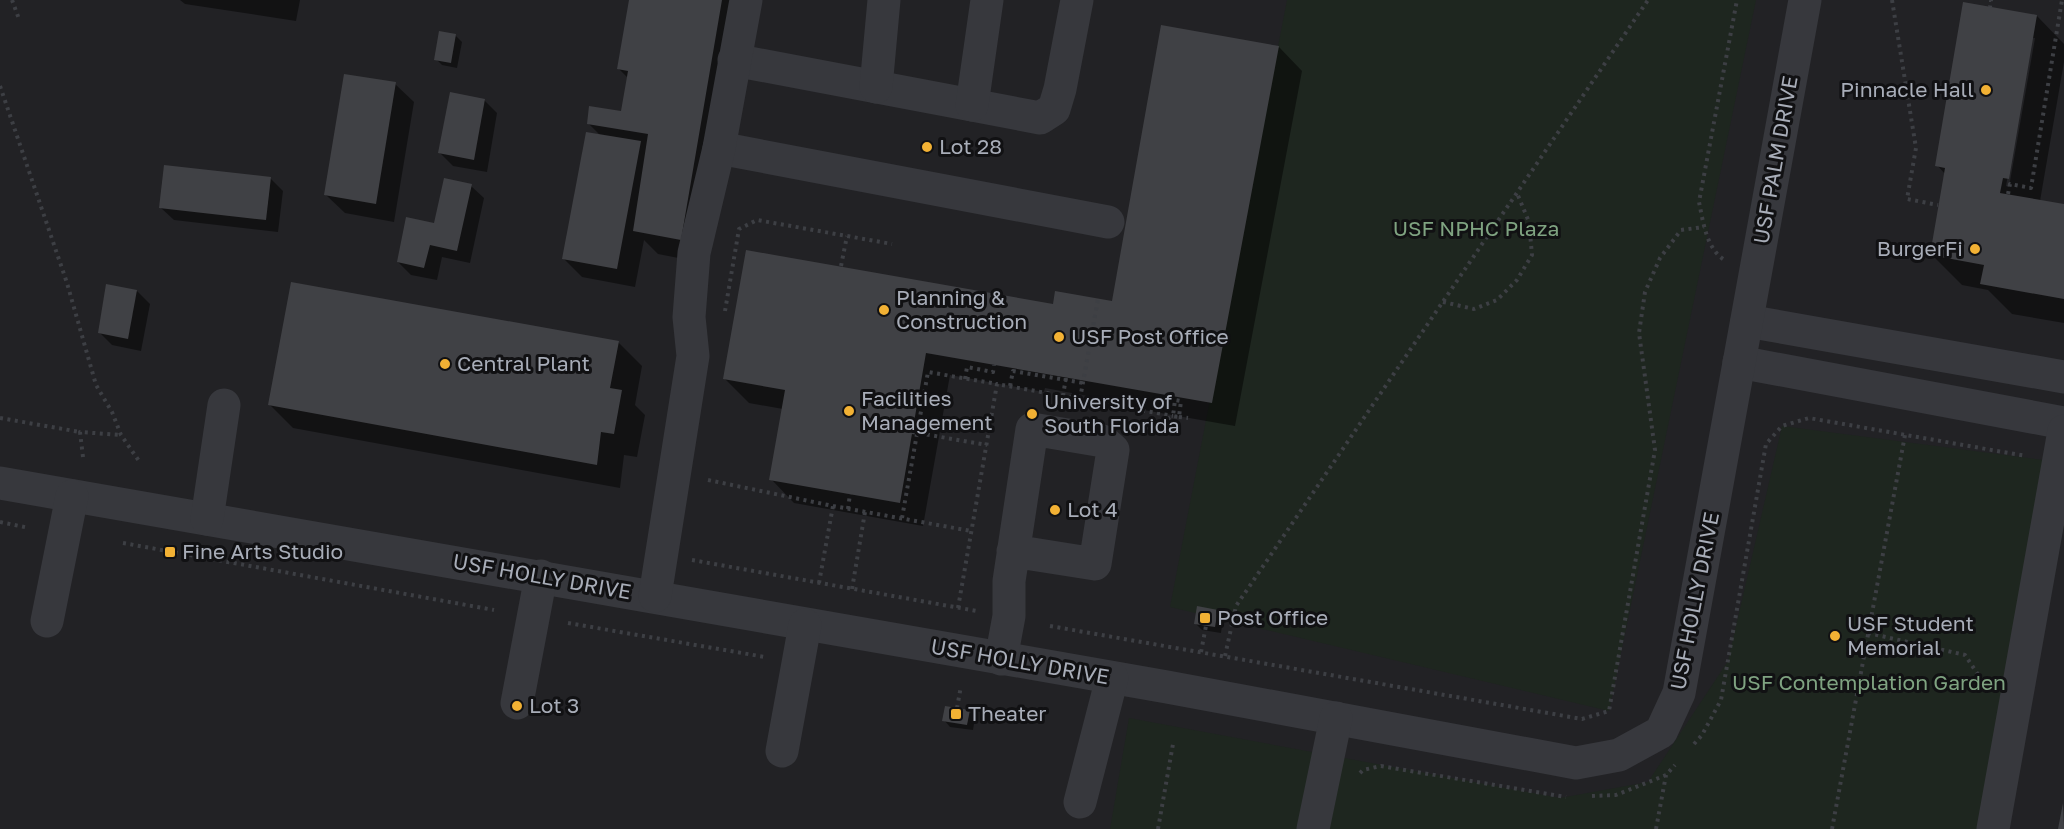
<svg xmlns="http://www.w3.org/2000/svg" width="2064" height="829" viewBox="0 0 2064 829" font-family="'Golos Text',sans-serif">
<rect width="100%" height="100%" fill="#161618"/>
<rect fill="#222225" x="0" y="0" width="2064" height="829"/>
<g fill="#1e261f">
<polygon points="1287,0 1756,0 1609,711 1170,607"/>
<polygon points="1782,426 2058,462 1986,829 1110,829 1129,718 1560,798 1648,782 1728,661"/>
</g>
<g fill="#0007" fill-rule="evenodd">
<polygon points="180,0 300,0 296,21 185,4"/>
<polygon points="630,0 750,0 704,263 658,254 644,240 635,287 582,277 564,259 601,136 588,123 622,113 628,78 618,68"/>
<path d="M2037,16L2064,44V62L2040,201L2064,205V323L2012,314L1988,290L1962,285L1932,255L1945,174L1937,165ZM2032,38H2035L2009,187L2006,186Z"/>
<polygon points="456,36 462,42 457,68 442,65 436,59"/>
<polygon points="1279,47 1302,71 1235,426 1109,404 1104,399 1045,388 1044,392 950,375 923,526 794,503 771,479 783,409 749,403 725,379 1054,305 1113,303"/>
<polygon points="395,84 414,102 394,222 345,213 326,195"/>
<polygon points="484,100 497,113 487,172 453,166 440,153"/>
<polygon points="270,178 283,191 278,232 174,220 161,208"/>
<polygon points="471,186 484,198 470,263 442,257 437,280 411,275 398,262"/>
<polygon points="137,291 150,304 141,351 112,345 99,332"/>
<polygon points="618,342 642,366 635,405 645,415 637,457 624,455 620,488 293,428 269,404"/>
<polygon points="1217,611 1223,618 1221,633 1202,630 1196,624"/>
<polygon points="969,711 975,718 973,730 950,727 944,720"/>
</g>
<g fill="#404145">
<polygon points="629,0 722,0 681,240 633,231 648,134 587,124 589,106 621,111 628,71 617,69"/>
<polygon points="1963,2 2037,15 2009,179 2003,178 2000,193 2064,204 2064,299 1980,284 1984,265 1930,255 1945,168 1935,166"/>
<polygon points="1161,25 1279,46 1212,403 926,353 900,503 769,480 785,390 723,379 746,250 1053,304 1055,291 1112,301"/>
<polygon points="439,31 456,34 451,63 434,60"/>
<polygon points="344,74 396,82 376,204 324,195"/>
<polygon points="450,92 485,99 474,160 438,153"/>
<polygon points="586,132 641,141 617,269 562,259"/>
<polygon points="164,165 271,177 266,220 159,208"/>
<polygon points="444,178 472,184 457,251 430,245 424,268 397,262 406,217 434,223"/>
<polygon points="291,282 619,341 610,388 622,390 614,434 601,432 597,465 268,405"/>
<polygon points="106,284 137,290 128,339 98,333"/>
<polygon points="1197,606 1218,610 1215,627 1194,624"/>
<polygon points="945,706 970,710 967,725 942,721"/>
<polygon points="2063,803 2064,829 2058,829"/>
</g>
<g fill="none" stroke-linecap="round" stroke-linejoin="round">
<g stroke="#3d3f44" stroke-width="4" stroke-dasharray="3 4.5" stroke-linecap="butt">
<polyline points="12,0 19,19"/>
<polyline points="1892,0 1916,148 1907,199 1938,205"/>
<polyline points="1989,0 1991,0 1990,7"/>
<polyline points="0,86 67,283 96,385 112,412 121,435 139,461"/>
<polyline points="2008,194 2010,184 2031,188 2062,0"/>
<path d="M1723,259C1706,247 1703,221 1699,202L1737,0"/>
<polyline points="841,266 847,236"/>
<polyline points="1443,302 1474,309 1497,300 1517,280 1532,255 1529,222 1517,193"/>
<polyline points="725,311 739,229 757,220 892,244"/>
<polyline points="965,379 967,367 993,372 994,365"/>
<polyline points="1010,386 1013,371 1083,383"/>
<polyline points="1063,396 1066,377"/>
<polyline points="1080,399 1098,299"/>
<polyline points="1179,417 1188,418"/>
<polyline points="0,418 80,432"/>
<polyline points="912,432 987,445"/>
<polyline points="1141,433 1173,416 1179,417 1181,401 1175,400 1173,416"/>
<polyline points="83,457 80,432 121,435"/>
<polyline points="708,480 833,506 971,531"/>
<polyline points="848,509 850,494"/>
<polyline points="902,518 928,372 997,384"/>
<polyline points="0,522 29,528"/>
<polyline points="123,543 494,610"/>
<polyline points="692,560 977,611"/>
<polyline points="819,583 833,506"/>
<polyline points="852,589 865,512"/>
<polyline points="958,608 997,384 1173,416"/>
<polyline points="568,623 765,657"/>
<polyline points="1050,626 1582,719 1609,711 1655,450 1639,333 1645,292 1660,258 1681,230 1704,227"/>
<polyline points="1868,633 1965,655 1985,685"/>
<polyline points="1201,652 1206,626"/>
<polyline points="1225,656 1236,606 1648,0"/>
<polyline points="957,708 961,686"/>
<polyline points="1694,744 1702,735 1721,700 1766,444 1782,426 1809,418 2026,456"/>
<polyline points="1360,773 1363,770 1381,766 1566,797"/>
<polyline points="1592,796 1616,795 1666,775 1675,765"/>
<polyline points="1158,829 1173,744"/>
<polyline points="1656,829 1666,775"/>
<polyline points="1832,829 1905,435"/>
</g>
<g stroke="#37383d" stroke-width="33">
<polyline points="734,60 1040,118 1054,109 1060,89 1077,0"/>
<polyline points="876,87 884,0"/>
<polyline points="972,105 987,0"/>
<polyline points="719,148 1108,222"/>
<polyline points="1747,321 2064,377"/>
<polyline points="1739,362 2064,423"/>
<polyline points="0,483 1167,687 1576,763 1619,755 1661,732 1679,693 1805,0"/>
<polyline points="207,519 224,405"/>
<polyline points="655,596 693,356 689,317 694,253 719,148 746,0"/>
<polyline points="47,621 72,496"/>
<polyline points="1001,659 1009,616 1009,581 1032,429 1103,441 1113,450 1095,564 1013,551"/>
<polyline points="517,703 541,576"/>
<polyline points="782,751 805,625"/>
<polyline points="1080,802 1112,678"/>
<polyline points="1313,829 1336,718"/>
<polyline points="1993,829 2064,431"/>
</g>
</g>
<g fill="#f2b134" stroke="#111113" stroke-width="2">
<circle cx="1986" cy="90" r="6"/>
<circle cx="927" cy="147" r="6"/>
<circle cx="1975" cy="249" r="6"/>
<circle cx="884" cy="310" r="6"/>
<circle cx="1059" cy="337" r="6"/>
<circle cx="445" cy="364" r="6"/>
<circle cx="849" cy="411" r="6"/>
<circle cx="1032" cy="414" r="6"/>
<circle cx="1055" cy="510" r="6"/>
<rect x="164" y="546" width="12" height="12" rx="3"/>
<rect x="1199" y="612" width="12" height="12" rx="3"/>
<circle cx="1835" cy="636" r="6"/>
<circle cx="517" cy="706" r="6"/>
<rect x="950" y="708" width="12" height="12" rx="3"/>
</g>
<g text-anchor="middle" stroke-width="6" stroke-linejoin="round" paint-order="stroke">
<g font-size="21" fill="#a8adb8" stroke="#111113" text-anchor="start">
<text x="1974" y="97" text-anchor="end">Pinnacle Hall</text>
<text x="939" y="154">Lot 28</text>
<text x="1963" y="256" text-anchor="end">BurgerFi</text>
<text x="896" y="305">Planning &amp;<tspan x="896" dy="24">Construction</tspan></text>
<text x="1071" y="344">USF Post Office</text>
<text x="457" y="371">Central Plant</text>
<text x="861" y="406">Facilities<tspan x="861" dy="24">Management</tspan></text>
<text x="1044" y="409">University of<tspan x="1044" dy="24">South Florida</tspan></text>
<text x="1067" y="517">Lot 4</text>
<text x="182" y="559">Fine Arts Studio</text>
<text x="1217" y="625">Post Office</text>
<text x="1847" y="631">USF Student<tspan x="1847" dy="24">Memorial</tspan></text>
<text x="529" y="713">Lot 3</text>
<text x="968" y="721">Theater</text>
</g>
<g font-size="21" fill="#a8adb8" stroke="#111113">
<text transform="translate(1776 160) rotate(-80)" y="7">USF PALM DRIVE</text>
<text transform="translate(542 577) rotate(10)" y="7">USF HOLLY DRIVE</text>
<text transform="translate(1695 601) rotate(-79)" y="7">USF HOLLY DRIVE</text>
<text transform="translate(1020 662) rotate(10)" y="7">USF HOLLY DRIVE</text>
</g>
<g font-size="21" fill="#7fa381" stroke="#111113">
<text x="1476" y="236">USF NPHC Plaza</text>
<text x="1869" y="690">USF Contemplation Garden</text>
</g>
</g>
</svg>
